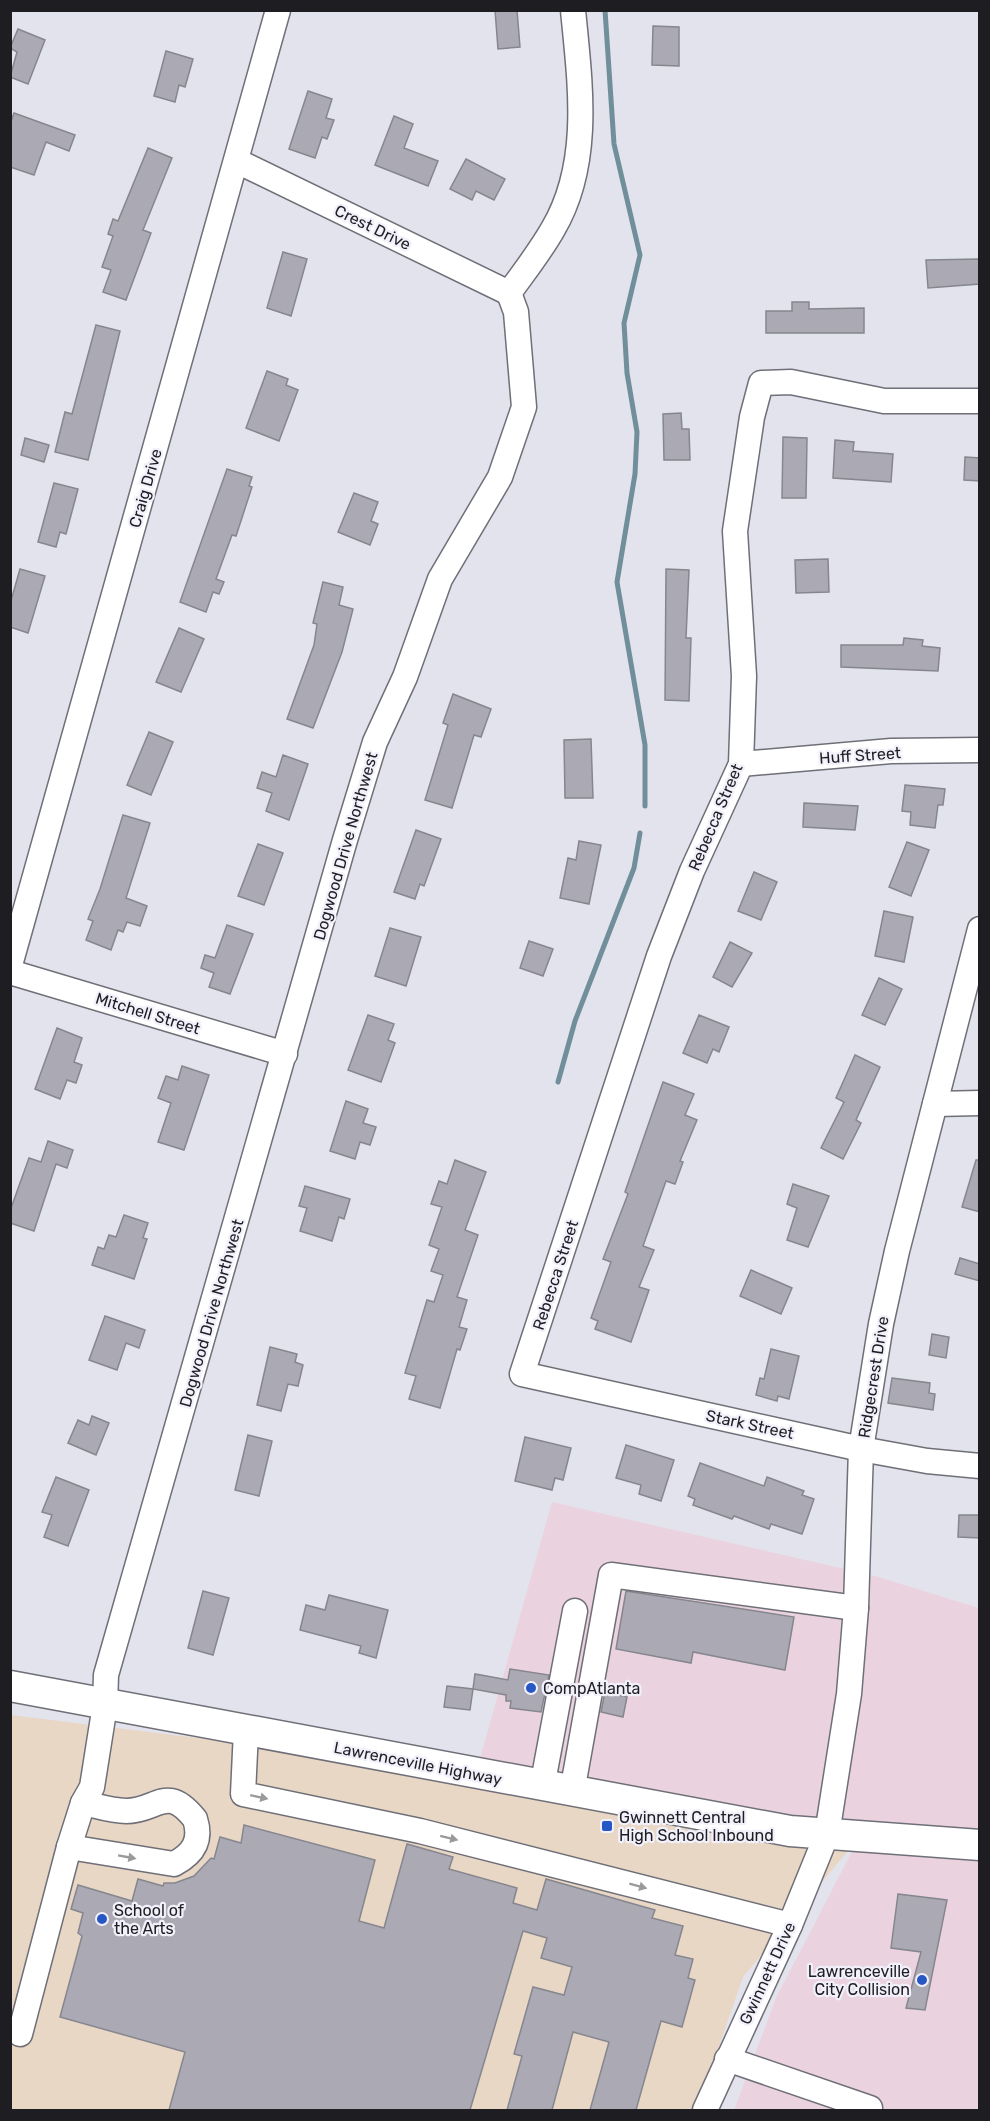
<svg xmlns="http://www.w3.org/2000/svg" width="990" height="2121" viewBox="0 0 990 2121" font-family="Rubik,sans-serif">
<rect width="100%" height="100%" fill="#e3e3ed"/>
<polygon fill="#ead3df" points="552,1502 875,1576 979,1608 979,2110 734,2110 776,1998 858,1840 474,1780"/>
<polygon fill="#e9d7c6" points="11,1715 206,1739 858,1839 743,1977 697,2110 11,2110"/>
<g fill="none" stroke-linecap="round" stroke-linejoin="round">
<g stroke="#718f9a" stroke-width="5">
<polyline points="605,10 614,144 640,255 624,323 627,373 637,432 635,474 617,582 645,745 645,806"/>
<polyline points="558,1082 575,1021 634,868 640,833"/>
</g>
</g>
<g fill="#abaab4" stroke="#86868f" stroke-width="1.5">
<polygon points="495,10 517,10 520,47 498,49"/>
<polygon points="653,26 679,27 679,66 652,65"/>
<polygon points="18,29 45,40 28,84 10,77 17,52 10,48"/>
<polygon points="166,51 193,59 185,87 179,85 175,102 154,96"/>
<polygon points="308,91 332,99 326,118 334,120 327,139 322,137 315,158 289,149"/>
<polygon points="14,113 75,135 69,151 46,142 34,175 10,167 10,124"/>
<polygon points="394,116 413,124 404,148 438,161 428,186 375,165"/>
<polygon points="148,148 172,158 143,230 151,233 126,300 103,292 111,270 102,267 113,236 108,234 113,219 118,221"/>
<polygon points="466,159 505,179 494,200 476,191 472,200 450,189"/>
<polygon points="283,252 307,259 291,316 267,308"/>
<polygon points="980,259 980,284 928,288 926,260"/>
<polygon points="792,302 809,302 809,309 864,308 864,333 766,333 766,311 792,311"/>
<polygon points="96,325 120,331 88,460 55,452 65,412 72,414"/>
<polygon points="267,371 288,379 286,385 298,390 279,441 246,428"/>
<polygon points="681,413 682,429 689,429 690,460 664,460 663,414"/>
<polygon points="783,437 807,438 806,498 782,498"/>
<polygon points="25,438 49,445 44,462 21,455"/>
<polygon points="835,440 854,442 853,451 893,454 891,482 833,478"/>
<polygon points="965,457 980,458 980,481 964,480"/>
<polygon points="227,469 252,477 249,486 252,487 236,536 232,535 216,579 224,582 219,594 213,592 206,612 180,602"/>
<polygon points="54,483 78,489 66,534 60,532 56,547 38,542"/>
<polygon points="354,493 378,502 371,521 378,524 370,545 338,532"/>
<polygon points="828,559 829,592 796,593 795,560"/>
<polygon points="20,569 45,576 28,633 10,627 10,604"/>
<polygon points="666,569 689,570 686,638 691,638 689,701 665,700"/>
<polygon points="323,582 343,587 339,605 353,609 342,652 313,728 287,719 314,645 317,624 313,623"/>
<polygon points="179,628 204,639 181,692 156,682"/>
<polygon points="904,638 923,640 922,646 940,648 938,671 841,667 841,645 903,645"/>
<polygon points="453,694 491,709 481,737 474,735 452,808 425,800 448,725 443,723"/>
<polygon points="149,732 173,742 151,795 127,785"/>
<polygon points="591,739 593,798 565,798 564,740"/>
<polygon points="283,755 308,764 289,820 266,811 272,793 257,788 262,772 276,777"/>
<polygon points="905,785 945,789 943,805 938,805 935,828 910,825 911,812 902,811"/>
<polygon points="804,803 858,806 855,830 803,827"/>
<polygon points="123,815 150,823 126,898 147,906 140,926 127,922 123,932 118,930 111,950 86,940 93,921 88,919 100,889"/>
<polygon points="416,830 441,839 424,886 420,884 415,899 394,892"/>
<polygon points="579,841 601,845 589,904 560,898 568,858 576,860"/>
<polygon points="907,842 929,850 911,896 889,887"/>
<polygon points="258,844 283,853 264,905 238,896"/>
<polygon points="754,872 777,882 761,920 738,911"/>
<polygon points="884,911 913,917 904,962 875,956"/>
<polygon points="227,925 253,934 230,994 209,987 214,973 201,968 205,955 215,958"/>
<polygon points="390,928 421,937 406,986 375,976"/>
<polygon points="529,941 553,949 543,976 520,968"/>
<polygon points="730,942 752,953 732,987 713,977"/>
<polygon points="879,978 902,989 885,1025 862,1015"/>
<polygon points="368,1015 394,1024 388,1040 395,1043 381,1082 348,1070"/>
<polygon points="699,1015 729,1027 719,1052 713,1049 707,1063 683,1053"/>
<polygon points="57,1028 82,1038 74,1062 82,1065 76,1083 67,1080 60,1099 35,1089"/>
<polygon points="855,1055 880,1067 856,1120 861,1123 843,1159 821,1148 844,1102 836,1098"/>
<polygon points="182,1066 209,1075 184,1150 158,1142 171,1103 158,1098 166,1076 178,1080"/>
<polygon points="663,1082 694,1094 685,1115 697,1120 680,1161 683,1162 675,1184 666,1181 643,1246 654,1250 639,1287 649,1290 631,1342 595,1329 598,1321 591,1318 611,1262 603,1259 628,1194 625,1192"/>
<polygon points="346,1101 368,1109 363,1123 376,1127 370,1145 360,1142 355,1159 330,1151"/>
<polygon points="48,1141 73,1150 67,1168 56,1164 34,1231 10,1223 10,1211 29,1158 41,1162"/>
<polygon points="455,1160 486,1172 465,1230 478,1235 457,1297 467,1300 459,1327 467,1329 460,1350 457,1349 440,1408 409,1399 416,1376 405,1373 427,1300 434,1302 443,1275 431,1271 439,1249 429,1245 442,1207 431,1204 439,1181 447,1184"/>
<polygon points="976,1160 980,1160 980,1212 962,1207"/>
<polygon points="793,1184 829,1196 808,1247 787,1240 797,1208 787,1204"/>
<polygon points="305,1186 350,1199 344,1219 339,1217 332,1241 300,1231 307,1208 299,1206"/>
<polygon points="124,1215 148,1223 143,1238 147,1239 134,1279 92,1265 98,1247 104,1249 109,1235 116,1237"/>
<polygon points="960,1258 980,1264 980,1281 955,1274"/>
<polygon points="751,1270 792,1288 781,1314 740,1296"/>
<polygon points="105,1316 145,1330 139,1348 126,1343 117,1370 89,1360"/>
<polygon points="932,1334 949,1337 946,1358 929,1355"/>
<polygon points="270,1347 297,1354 295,1362 303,1365 298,1386 288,1384 281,1411 257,1405"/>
<polygon points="771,1349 799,1356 789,1399 778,1396 777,1401 756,1395 760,1378 764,1379"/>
<polygon points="892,1378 930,1383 929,1393 935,1394 933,1410 888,1403"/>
<polygon points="92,1416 109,1423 96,1455 68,1443 78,1420 89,1425"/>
<polygon points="248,1435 272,1441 259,1496 235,1490"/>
<polygon points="525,1437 571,1448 563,1480 555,1478 552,1490 515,1481"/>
<polygon points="626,1445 674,1460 661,1501 639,1494 641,1485 616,1478"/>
<polygon points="700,1463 764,1486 767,1477 804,1491 802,1495 814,1499 802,1534 771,1524 769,1529 734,1516 732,1519 693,1505 695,1499 688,1496"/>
<polygon points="56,1477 89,1490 68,1546 44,1537 52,1515 42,1512"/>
<polygon points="959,1515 980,1515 980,1538 958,1537"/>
<polygon points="203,1591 229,1598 213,1655 188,1648"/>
<polygon points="626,1591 794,1617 785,1670 693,1652 691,1663 616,1649"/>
<polygon points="329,1595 388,1610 376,1658 359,1653 361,1646 300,1630 306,1605 325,1610"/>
<polygon points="510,1669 549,1675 541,1712 510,1708 511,1701 506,1701 506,1695 473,1689 475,1674 508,1680"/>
<polygon points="447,1686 473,1689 470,1710 444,1707"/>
<polygon points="605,1692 627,1697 623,1717 601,1712"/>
<polygon points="244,1825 375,1860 359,1921 384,1928 407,1844 453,1857 449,1869 517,1888 513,1903 537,1910 546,1879 655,1910 652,1918 683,1926 675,1955 693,1959 688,1978 695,1980 682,2027 661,2021 636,2110 590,2110 609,2042 573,2032 552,2110 507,2110 522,2056 514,2054 533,1987 564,1995 572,1967 541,1958 547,1938 523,1931 470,2110 169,2110 185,2052 60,2017 82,1936 78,1933 83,1913 71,1909 78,1885 132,1901 138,1879 163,1886 164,1883 175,1883 194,1876 211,1858 214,1859 220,1837 241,1843"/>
<polygon points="898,1894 947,1900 925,2010 906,2008 921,1952 891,1948"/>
</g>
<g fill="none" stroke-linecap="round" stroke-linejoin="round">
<defs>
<g id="minor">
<polyline points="237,161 509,293"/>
<path d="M509,293C524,272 540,252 553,229C592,163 580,83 573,10"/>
<polyline points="980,401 884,401 791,382 761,383 752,417 735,531 744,676 741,764 692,871 659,956 522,1374 861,1449 927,1461 980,1466"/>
<polyline points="741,764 891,751 980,750"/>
<polyline points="10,965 278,10"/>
<polyline points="10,972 285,1054"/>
<polyline points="935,1104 980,1103"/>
<polyline points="246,1731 243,1794 420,1831 790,1925"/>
<polyline points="542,1787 575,1611"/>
<polyline points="572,1792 611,1575 856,1608"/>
<path d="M69,1847L174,1864C193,1854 202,1841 195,1819C166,1783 158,1811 126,1811C112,1811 97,1806 83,1803"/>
<polyline points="20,2034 69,1847 83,1803 92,1787 105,1705 106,1675 345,840 375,742 405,677 440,579 500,477 524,407 516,312 509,293"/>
<polyline points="727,2059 870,2108"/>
<polyline points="705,2110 790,1925 827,1834 849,1694 856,1608 861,1449 881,1324 897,1251 980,929"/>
</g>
<polyline id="major" points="10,1686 790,1831 980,1845"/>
</defs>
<use href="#minor" stroke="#6f6f78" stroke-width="27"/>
<use href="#major" stroke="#6f6f78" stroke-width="33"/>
<use href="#minor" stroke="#fff" stroke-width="24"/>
<use href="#major" stroke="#fff" stroke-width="30"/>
</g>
<defs><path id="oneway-solid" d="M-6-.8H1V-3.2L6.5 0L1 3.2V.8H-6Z" transform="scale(1.5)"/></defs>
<g fill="#9a9a9c">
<use href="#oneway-solid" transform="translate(259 1797) rotate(12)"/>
<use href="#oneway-solid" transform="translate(449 1838) rotate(14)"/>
<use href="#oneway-solid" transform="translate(127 1857) rotate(10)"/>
<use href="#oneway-solid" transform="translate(638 1886) rotate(15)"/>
</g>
<g fill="#2757c5" stroke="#f1f0fb" stroke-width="2">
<circle cx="531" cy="1688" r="6"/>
<rect x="601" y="1820" width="12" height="12" rx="3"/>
<circle cx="102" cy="1919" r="6"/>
<circle cx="922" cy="1980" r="6"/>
</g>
<g text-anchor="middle" stroke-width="4.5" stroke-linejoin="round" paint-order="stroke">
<g font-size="16" fill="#1e1e22" stroke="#f1f0fb">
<text transform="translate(373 227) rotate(26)" y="6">Crest Drive</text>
<text transform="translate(145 488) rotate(-74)" y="6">Craig Drive</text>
<text transform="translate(860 755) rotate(-4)" y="6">Huff Street</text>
<text transform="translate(715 817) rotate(-67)" y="6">Rebecca Street</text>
<text transform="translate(345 846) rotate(-74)" y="6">Dogwood Drive Northwest</text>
<text transform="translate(148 1013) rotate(17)" y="6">Mitchell Street</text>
<text transform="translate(555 1275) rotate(-72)" y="6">Rebecca Street</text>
<text transform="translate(211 1313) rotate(-74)" y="6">Dogwood Drive Northwest</text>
<text transform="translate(873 1377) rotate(-81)" y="6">Ridgecrest Drive</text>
<text transform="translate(750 1424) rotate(12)" y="6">Stark Street</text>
<text transform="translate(418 1763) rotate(11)" y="6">Lawrenceville Highway</text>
<text transform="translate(767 1973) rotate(-65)" y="6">Gwinnett Drive</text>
</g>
<g font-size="16" fill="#1e1e22" stroke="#f1f0fb" text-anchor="start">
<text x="543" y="1694">CompAtlanta</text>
<text x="619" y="1823">Gwinnett Central<tspan x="619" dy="18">High School Inbound</tspan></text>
<text x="114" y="1916">School of<tspan x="114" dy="18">the Arts</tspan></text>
<text x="910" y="1977" text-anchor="end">Lawrenceville<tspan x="910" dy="18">City Collision</tspan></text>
</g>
</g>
<rect width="990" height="2121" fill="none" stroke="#1e1e22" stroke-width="24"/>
</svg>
